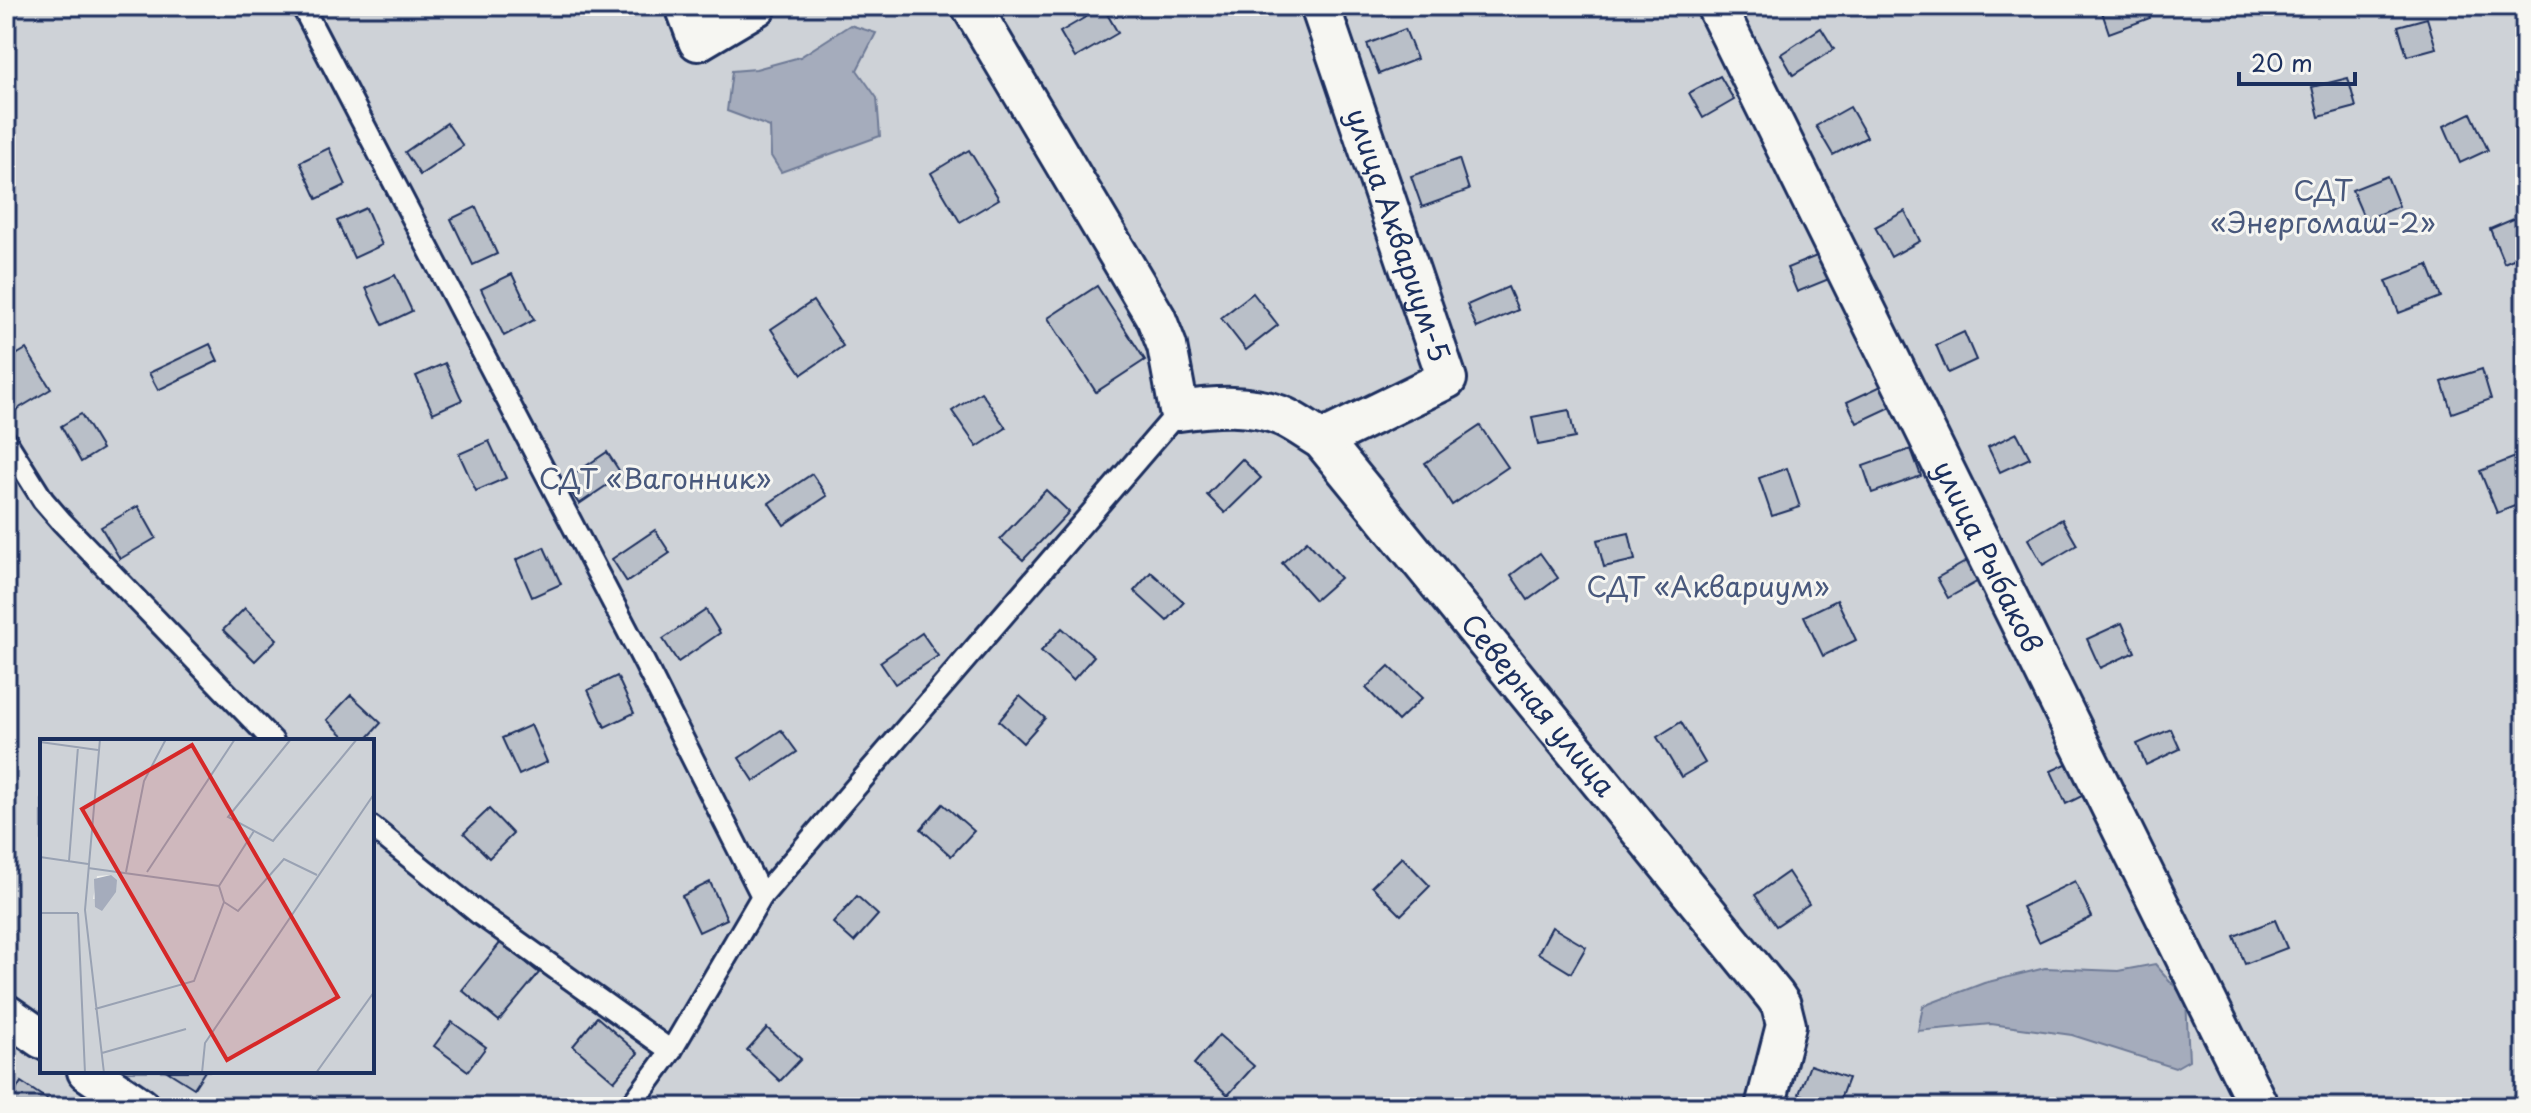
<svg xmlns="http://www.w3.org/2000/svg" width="2531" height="1113" viewBox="0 0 2531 1113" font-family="'Playpen Sans',sans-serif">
<rect width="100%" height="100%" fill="#edeeec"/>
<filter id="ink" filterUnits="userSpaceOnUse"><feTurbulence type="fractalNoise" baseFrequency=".0125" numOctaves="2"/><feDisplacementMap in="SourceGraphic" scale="16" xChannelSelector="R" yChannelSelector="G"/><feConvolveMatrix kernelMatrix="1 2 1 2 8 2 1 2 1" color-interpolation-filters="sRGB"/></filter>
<g filter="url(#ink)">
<path fill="#ced2d7" stroke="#74809a" stroke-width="2" fill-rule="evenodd" d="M6,6H2525V1107H6ZM42,741H372V1071H42Z"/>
<g fill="#a5acbc" stroke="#6e7a96" stroke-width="2">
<polygon points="850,25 876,33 857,70 877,98 880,136 781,172 771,156 770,127 727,111 732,71 756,69 800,57"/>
<polygon points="2155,964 2186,999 2189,1060 2175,1068 2072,1035 1991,1024 1918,1031 1923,1006 1984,983 2045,968 2118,971"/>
</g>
<g fill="#b9bfc8" stroke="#1b2f5e" stroke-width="2">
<polygon points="2100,6 2146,6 2150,18 2109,33"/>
<polygon points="1103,7 1118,33 1075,58 1060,32"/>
<polygon points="2427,18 2436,48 2407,56 2398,26"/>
<polygon points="1821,28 1834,49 1793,75 1781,54"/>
<polygon points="1405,29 1417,59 1379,74 1367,44"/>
<polygon points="1720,76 1734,100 1703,118 1689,93"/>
<polygon points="2348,78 2356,107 2319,117 2312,87"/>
<polygon points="1850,107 1867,137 1833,155 1816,126"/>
<polygon points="2471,113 2488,150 2460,163 2444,126"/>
<polygon points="447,123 463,146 420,175 405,152"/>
<polygon points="329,148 346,185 317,199 300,162"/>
<polygon points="969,150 999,199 960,222 931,173"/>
<polygon points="1459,159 1469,190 1422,207 1411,176"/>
<polygon points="2387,176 2399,206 2365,220 2352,190"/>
<polygon points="476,207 497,254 473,265 451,219"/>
<polygon points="366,208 382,245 354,258 337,221"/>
<polygon points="1905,211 1920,241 1891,257 1875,227"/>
<polygon points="2523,215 2525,254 2504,263 2490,229"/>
<polygon points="1819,255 1829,279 1797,292 1787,268"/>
<polygon points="2428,265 2441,297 2399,313 2386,281"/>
<polygon points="512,274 534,320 504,336 481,289"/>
<polygon points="395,275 412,311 383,325 366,288"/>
<polygon points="1097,286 1145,360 1096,392 1048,318"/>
<polygon points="1508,287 1518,310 1477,328 1467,305"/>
<polygon points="1253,293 1278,325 1246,350 1221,318"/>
<polygon points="813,301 843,346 802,374 771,329"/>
<polygon points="1964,332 1976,360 1948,373 1936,345"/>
<polygon points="210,344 218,361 158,390 149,373"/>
<polygon points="26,349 51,389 6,416 6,361"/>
<polygon points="445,363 462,400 433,413 416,376"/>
<polygon points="2482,369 2491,399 2452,413 2442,382"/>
<polygon points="1894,380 1904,401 1857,423 1847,402"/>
<polygon points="981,392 1006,428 977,447 952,411"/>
<polygon points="1569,410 1575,438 1538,445 1532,417"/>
<polygon points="81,414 102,449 81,462 61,426"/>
<polygon points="1480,426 1508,467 1452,505 1425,463"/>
<polygon points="2017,433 2030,458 2000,472 1988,447"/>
<polygon points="489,441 506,478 476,491 459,454"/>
<polygon points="1911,449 1921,476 1872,493 1863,466"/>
<polygon points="607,452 622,475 579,504 564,481"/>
<polygon points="2518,456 2525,472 2525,502 2497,513 2480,471"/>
<polygon points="1242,459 1261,478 1225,513 1207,495"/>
<polygon points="1787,468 1800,507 1772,516 1759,478"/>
<polygon points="812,474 827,496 784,525 769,503"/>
<polygon points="1046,490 1069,512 1023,560 1000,539"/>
<polygon points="138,506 156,538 120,559 101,527"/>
<polygon points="2062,519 2077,545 2043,565 2028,539"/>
<polygon points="655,530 670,553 627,582 612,559"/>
<polygon points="1629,533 1635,560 1604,567 1597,540"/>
<polygon points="1307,541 1340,578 1315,600 1282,563"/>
<polygon points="544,547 561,584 532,597 516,560"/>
<polygon points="1540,553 1558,578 1528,600 1511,575"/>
<polygon points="1978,555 1989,575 1948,598 1937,578"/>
<polygon points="1151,572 1184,602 1167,621 1134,591"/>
<polygon points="1837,600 1856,640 1823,656 1804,616"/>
<polygon points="245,608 277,639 255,661 223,630"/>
<polygon points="706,610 720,633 678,662 663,639"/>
<polygon points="2122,623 2135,652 2100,668 2087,639"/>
<polygon points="1062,628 1094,656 1073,680 1041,651"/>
<polygon points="922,633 938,656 895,684 880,662"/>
<polygon points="1389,666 1422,698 1398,721 1366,688"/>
<polygon points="617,676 634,713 605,727 588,690"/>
<polygon points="351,695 381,723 365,741 349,741 327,720"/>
<polygon points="1020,696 1045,718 1023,743 999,721"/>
<polygon points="1681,722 1705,763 1681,777 1657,737"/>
<polygon points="531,725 547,762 519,775 502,738"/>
<polygon points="2171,729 2180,749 2146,765 2137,744"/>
<polygon points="781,730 797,752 754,781 739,758"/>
<polygon points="2083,756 2098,788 2066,804 2051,771"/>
<polygon points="943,804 974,831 951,856 921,829"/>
<polygon points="489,809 513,834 489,858 464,833"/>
<polygon points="1402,857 1430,886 1401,915 1372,886"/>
<polygon points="1788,872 1809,904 1776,926 1755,895"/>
<polygon points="2075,881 2092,917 2039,942 2022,907"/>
<polygon points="710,882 727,919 699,932 682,896"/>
<polygon points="857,896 878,915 854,942 833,923"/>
<polygon points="2275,920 2287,948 2245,964 2234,936"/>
<polygon points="1552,927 1586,947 1571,973 1538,953"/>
<polygon points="501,942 539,973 499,1021 462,990"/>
<polygon points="597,1017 638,1053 614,1081 573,1046"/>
<polygon points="452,1022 486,1047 468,1071 434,1046"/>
<polygon points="767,1028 801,1059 780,1081 747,1050"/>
<polygon points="1219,1035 1254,1066 1228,1095 1194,1064"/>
<polygon points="1810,1065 1848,1078 1837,1107 1799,1094"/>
<polygon points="167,1071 205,1071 194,1088"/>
<polygon points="21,1082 54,1104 52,1107 6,1107"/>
</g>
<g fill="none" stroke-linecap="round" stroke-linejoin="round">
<defs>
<g id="service">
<polyline points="302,6 644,662 762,896"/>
<polyline points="6,441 43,500 62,522 273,741"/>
<polyline points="372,827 478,913 671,1051"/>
<polyline points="630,1107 671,1051 762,896 1179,411"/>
</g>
<g id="minor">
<polyline points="685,6 698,41 757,6"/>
<path id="s1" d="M971,6L1156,318L1167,346L1179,411C1214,406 1251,403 1284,417C1297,423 1310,433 1322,440L1775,996L1781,1005L1786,1025L1765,1107"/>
<path id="s2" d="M1320,6L1447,379L1322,440"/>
<path id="s3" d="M1716,6L2259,1107"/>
<polyline points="6,1014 42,1039"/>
<polyline points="87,1071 140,1107"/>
</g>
</defs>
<use href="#service" stroke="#1b2f5e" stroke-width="26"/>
<use href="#minor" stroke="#1b2f5e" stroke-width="44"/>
<use href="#service" stroke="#f6f6f2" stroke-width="20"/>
<use href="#minor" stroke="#f6f6f2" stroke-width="38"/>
</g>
</g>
<g text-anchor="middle" stroke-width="6" stroke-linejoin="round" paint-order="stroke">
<g font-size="28" fill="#48587c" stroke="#f6f6f2">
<text x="2323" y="201">СДТ<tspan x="2323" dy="32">«Энергомаш-2»</tspan></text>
<text x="655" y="489">СДТ «Вагонник»</text>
<text x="1708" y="597">СДТ «Аквариум»</text>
</g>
<g font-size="28" fill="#1b2f5e" stroke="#f6f6f2">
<text dy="10" stroke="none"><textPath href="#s2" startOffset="242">улица Аквариум-5</textPath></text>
<text dy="10" stroke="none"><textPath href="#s3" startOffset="614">улица Рыбаков</textPath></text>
<text dy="10" stroke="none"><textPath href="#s1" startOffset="952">Северная улица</textPath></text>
</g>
</g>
<g transform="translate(40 739)">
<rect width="334" height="334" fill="#edeeec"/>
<path d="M0,0H334V334H0ZM71,136L69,160H53L57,137Z" fill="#ced2d7" fill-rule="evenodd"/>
<path d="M71,136L77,141L76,153L62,172L55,168L54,140Z" fill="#a5acbc"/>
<path fill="none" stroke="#99a2b3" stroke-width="2" d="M60,0L45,171L64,334M251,0L188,78L233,102L317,0M0,3L58,11M0,118L48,125M29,122L38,8M48,129L179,147M86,133L104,42L126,0M107,133L195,0M179,147L214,92M184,163L198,172L244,120L277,136M0,174H38M38,174L45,334M55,270L154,242L184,163L179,147M62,314L146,290M162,334L165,304L334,55M276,334L334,253"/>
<path fill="#d62828" fill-opacity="0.15" stroke="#d62828" stroke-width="4" d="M152,6L298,258L187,321L42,70Z"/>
<rect width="334" height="334" fill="none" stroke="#1b2f5e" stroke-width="4"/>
</g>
<rect width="2531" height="1113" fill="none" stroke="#f6f6f2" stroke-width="32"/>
<rect x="16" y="16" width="2499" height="1081" fill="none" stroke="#1b2f5e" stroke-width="3" filter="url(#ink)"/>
<path d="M2239 72v12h116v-12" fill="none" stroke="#1b2f5e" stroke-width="4"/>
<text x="2251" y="72" font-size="24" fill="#1b2f5e" stroke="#f6f6f2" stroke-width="6" paint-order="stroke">20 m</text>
</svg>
